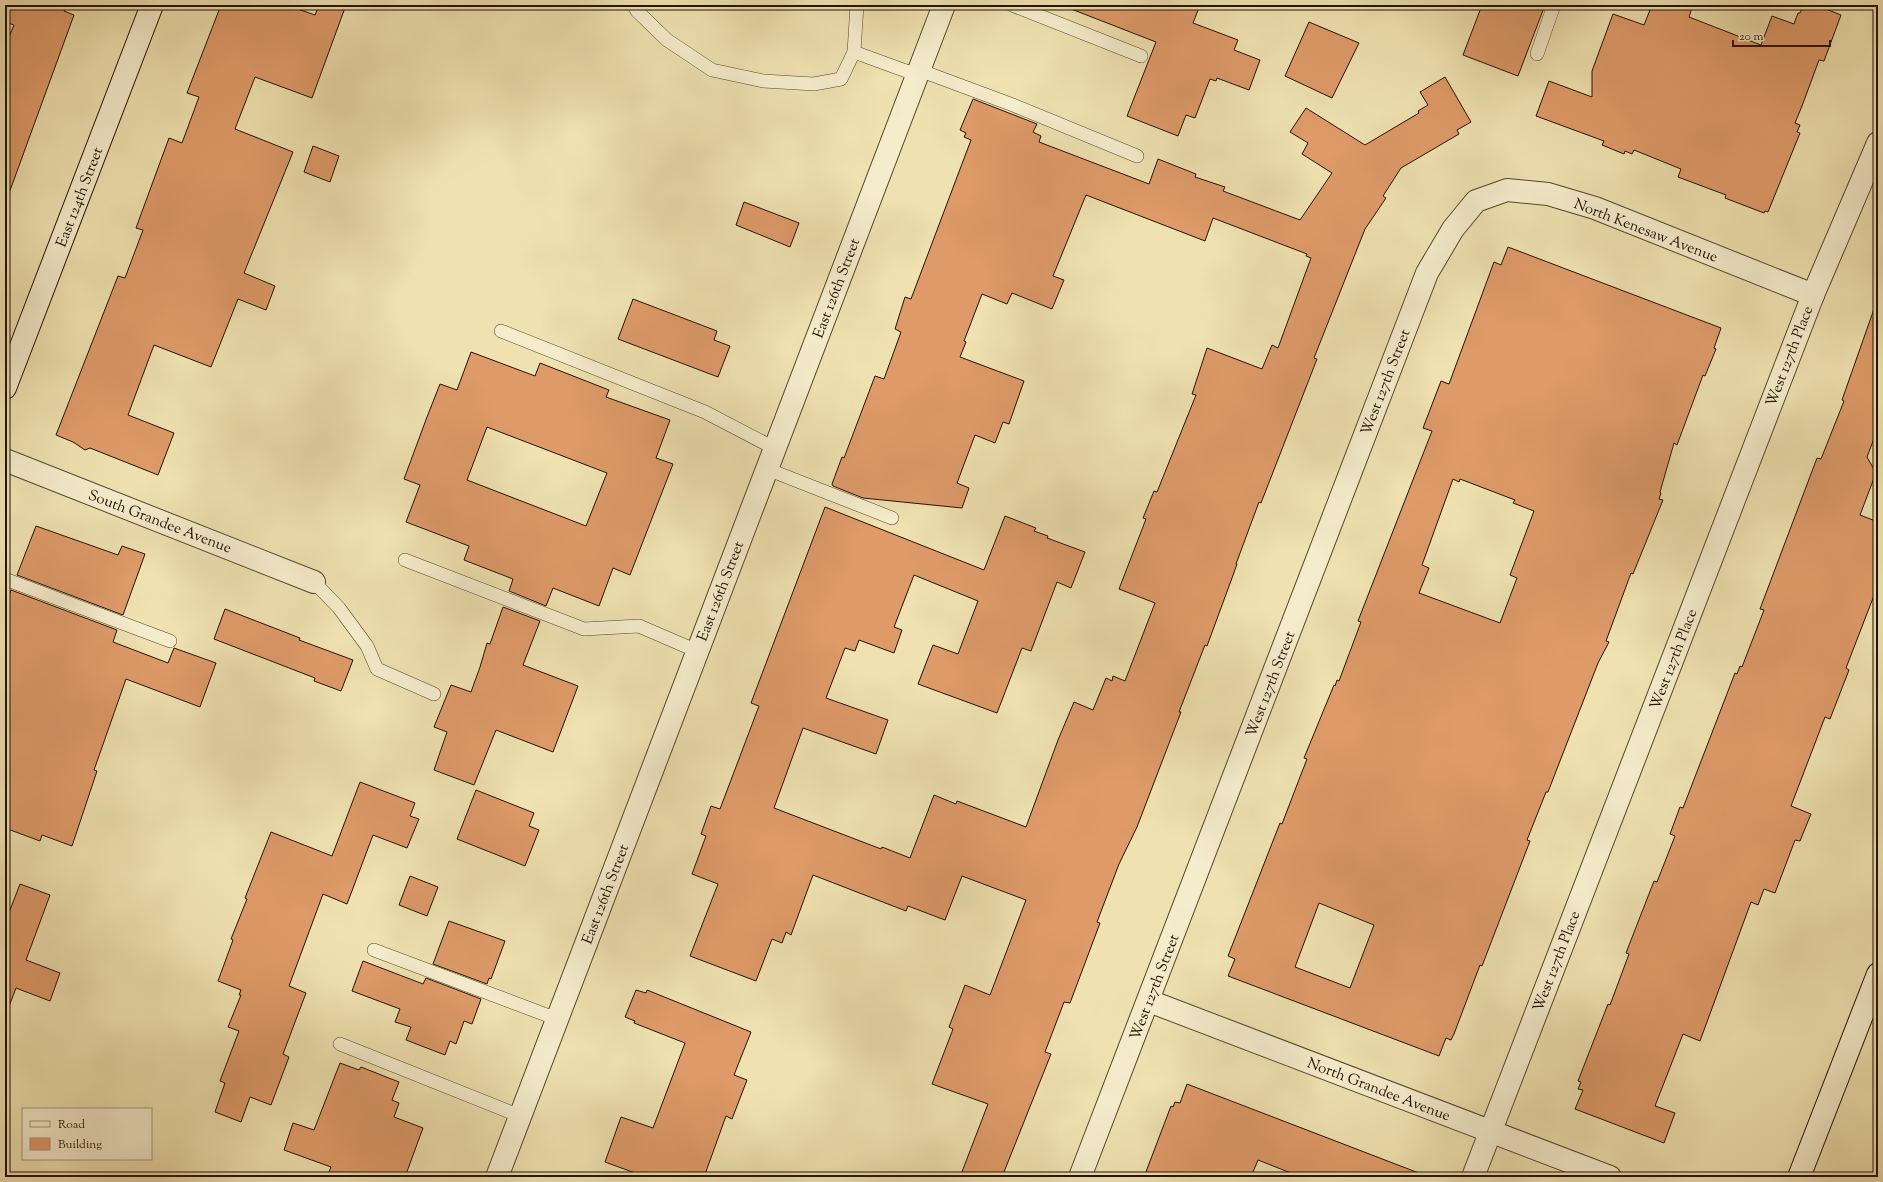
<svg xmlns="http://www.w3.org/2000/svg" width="1883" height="1182" viewBox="0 0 1883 1182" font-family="'Sorts Mill Goudy',serif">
<rect width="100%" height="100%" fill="#efe1b0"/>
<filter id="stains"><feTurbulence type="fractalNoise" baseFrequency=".005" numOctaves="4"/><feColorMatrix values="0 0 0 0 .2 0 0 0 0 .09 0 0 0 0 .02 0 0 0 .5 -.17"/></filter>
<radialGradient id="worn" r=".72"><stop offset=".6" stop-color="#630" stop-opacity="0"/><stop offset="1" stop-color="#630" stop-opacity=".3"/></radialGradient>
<g fill="#de9a69" stroke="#231200" fill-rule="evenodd">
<polygon points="5,5 66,5 64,11 74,15 8,196 5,196 5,47 14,25 5,22"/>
<polygon points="221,5 286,5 315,15 319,5 346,5 312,98 255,77 235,129 293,152 244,273 275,286 266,310 238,299 211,367 154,345 128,415 174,433 158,475 90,448 85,450 73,442 56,435 118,276 125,278 143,230 136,228 169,138 182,143 199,97 187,93"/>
<polygon points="1066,5 1200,5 1193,23 1238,40 1234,50 1260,60 1249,90 1217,78 1216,81 1210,79 1195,118 1186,115 1178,136 1127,116 1156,42 1066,7"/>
<polygon points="1482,5 1545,5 1518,76 1463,55"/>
<polygon points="1652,5 1693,5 1689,17 1761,45 1772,16 1794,24 1798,13 1800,13 1804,5 1816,5 1841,15 1824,61 1819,60 1802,106 1795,123 1800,125 1797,132 1800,133 1768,212 1765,211 1764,213 1725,198 1726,195 1678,177 1681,169 1634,150 1632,154 1625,151 1624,154 1602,145 1604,141 1536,116 1549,81 1592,97 1592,71 1613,14 1644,25"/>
<polygon points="1309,22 1359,43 1332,98 1285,76"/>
<polygon points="1445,77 1471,122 1457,130 1459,134 1401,168 1383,196 1386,198 1365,229 1314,358 1317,359 1261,503 1259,502 1236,564 1237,564 1232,578 1207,646 1205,645 1179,712 1181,712 1137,827 1119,864 1097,922 1100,923 1070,1003 1064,1002 1045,1052 1051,1054 1002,1177 960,1177 988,1104 932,1084 953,1029 949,1027 965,985 990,995 1026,900 962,876 945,920 908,906 906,911 813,875 791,935 786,932 782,943 772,939 756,981 690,956 718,884 692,874 706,836 701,834 711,806 720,809 759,706 751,703 825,507 984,570 1005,516 1036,528 1034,531 1048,536 1047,538 1085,552 1071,588 1057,582 1031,651 1022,648 997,713 918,684 933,645 958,654 978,601 914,575 894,627 902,630 894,653 859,640 855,651 845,648 826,698 888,720 876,754 803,728 774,808 881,849 882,847 910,858 934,795 956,804 957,801 1026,827 1058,740 1074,702 1093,710 1106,678 1112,681 1113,676 1125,681 1155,603 1119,589 1146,519 1143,518 1154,491 1157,492 1196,395 1192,394 1207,348 1262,369 1272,345 1278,348 1311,258 1306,256 1307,254 1213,218 1205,241 1086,195 1053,276 1064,280 1052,309 1012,293 1007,304 982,294 964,341 966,342 960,357 1024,381 1009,424 1003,422 995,443 975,435 957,483 969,488 962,508 863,498 833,486 832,484 842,457 844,458 875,376 884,379 901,332 895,329 905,297 911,299 971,140 964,137 966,133 960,130 973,99 1037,124 1033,132 1041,136 1039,142 1149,184 1158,159 1196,174 1195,177 1225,187 1223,191 1300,220 1332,173 1302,154 1308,143 1290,132 1306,108 1365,145 1419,113 1418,111 1428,105 1420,92"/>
<polygon points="313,146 339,156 330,182 304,172"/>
<polygon points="744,202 799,223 790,247 736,225"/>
<path d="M1508,247L1721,328L1714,348L1716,349L1705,376L1703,375L1677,445L1674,443L1660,492L1661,493L1659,499L1663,500L1633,574L1631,573L1606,641L1609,642L1598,663L1548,792H1546L1527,840L1530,841L1482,966L1480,965L1454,1034L1451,1040L1446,1038L1439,1056L1228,976L1235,959L1228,956L1280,823L1282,824L1300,777L1307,759L1304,758L1334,685L1335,686L1337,680L1339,681L1361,622L1358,621L1432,431L1423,428L1441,381L1449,384L1494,262L1501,265ZM1453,479L1459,482L1460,479L1515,500L1513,503L1534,511L1510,575L1517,578L1500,623L1419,593L1429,568L1422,565ZM1319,903L1374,925L1350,988L1295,967Z"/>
<polygon points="633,299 717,331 714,340 730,346 718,377 618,339"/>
<polygon points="1874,309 1878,310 1878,428 1867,457 1876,473 1860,515 1878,522 1878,585 1846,668 1849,670 1830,719 1825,717 1791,806 1811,814 1800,841 1795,840 1775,893 1764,889 1758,905 1751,902 1700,1041 1683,1034 1655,1106 1675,1113 1664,1143 1575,1109 1583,1090 1578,1089 1581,1082 1578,1081 1608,1004 1610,1005 1629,954 1626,953 1654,881 1657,882 1675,836 1670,834 1680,807 1683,808 1735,673 1737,674 1740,666 1742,667 1764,610 1760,609 1817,458 1821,459 1844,401 1842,400"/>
<path d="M471,352L535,376L540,363L609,390L606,397L670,420L656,458L673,464L630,575L613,568L599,606L553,588L546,606L509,591L513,579L464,560L469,546L406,522L420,485L404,479L427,417L440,384L457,390ZM487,427L607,473L586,526L467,480Z"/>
<polygon points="36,526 118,555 122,546 145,554 123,615 17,575"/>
<polygon points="11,590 117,630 113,642 168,663 174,648 216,663 200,707 126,679 94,770 97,771 72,846 42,835 40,841 5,828 5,607"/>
<polygon points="503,607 540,621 523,665 578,686 553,752 496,730 474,785 434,770 447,732 434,727 451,685 471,692 480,667 487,643 490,644"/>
<polygon points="225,609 300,638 299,640 353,660 341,691 314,681 315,678 214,639"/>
<polygon points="360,782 415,803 410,816 419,819 407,848 373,835 347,904 323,894 289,986 306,993 283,1054 289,1057 271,1105 250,1097 241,1122 215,1112 225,1083 220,1081 239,1031 228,1027 241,995 239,995 241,990 218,981 233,940 231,939 247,899 245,898 271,832 332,856"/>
<polygon points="476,790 534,813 529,826 539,830 525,866 457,839"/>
<polygon points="410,876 438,887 427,916 399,905"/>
<polygon points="20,884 50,895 26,960 60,973 50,1001 16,988 8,1009 5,1008 5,923"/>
<polygon points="449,921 505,941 491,979 489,978 487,984 433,964"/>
<polygon points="363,961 423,984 426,978 481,999 472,1024 464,1021 456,1044 450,1041 445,1055 406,1040 411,1027 395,1022 400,1009 352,991"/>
<polygon points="636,990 646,993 647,990 751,1032 734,1075 747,1080 732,1119 726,1116 704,1177 646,1177 605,1162 621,1117 653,1128 685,1043 634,1023 635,1021 625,1017"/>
<polygon points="340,1063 359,1070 361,1067 399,1082 392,1100 399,1103 394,1117 423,1128 405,1177 327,1177 331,1167 284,1150 293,1123 314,1130"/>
<polygon points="1187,1084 1424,1175 1423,1177 1301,1177 1258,1160 1251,1177 1144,1177 1171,1106 1173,1107 1175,1102 1180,1103"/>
</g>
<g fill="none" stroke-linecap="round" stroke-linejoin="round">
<defs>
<g id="lane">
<polyline points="634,5 637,11 667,40 712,70 763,81 814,84 841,79 854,52 857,5"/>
<polyline points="1012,5 1141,56"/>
<polyline points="854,52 917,75"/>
<polyline points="1537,54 1554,5"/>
<polyline points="919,70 1013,105 1137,156"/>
<polyline points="501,331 705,412 774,448"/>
<polyline points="767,469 892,518"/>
<polyline points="405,560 584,629 639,626 697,651"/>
<polyline points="5,579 170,641"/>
<polyline points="314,582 339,608 367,646 377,669 434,694"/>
<polyline points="374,950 557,1019"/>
<polyline points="340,1044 520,1116"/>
</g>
<g id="street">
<polyline points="5,460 314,582"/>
<polyline points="1149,1001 1610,1177"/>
<polyline points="497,1177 944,5"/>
<polyline points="1080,1177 1427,273 1453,229 1476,201 1507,190 1548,194 1595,208 1813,295"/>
<polyline points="1473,1177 1813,295 1878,143"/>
</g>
<g id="secondary">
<polyline points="5,388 152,5"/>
<polyline points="1799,1177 1878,974"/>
</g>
</defs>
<use href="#lane" stroke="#56462c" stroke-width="14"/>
<use href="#street" stroke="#56462c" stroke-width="24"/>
<use href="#secondary" stroke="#231200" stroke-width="24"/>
<use href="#lane" stroke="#f5eccc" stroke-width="13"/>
<use href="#street" stroke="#f5eccc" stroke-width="22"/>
<use href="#secondary" stroke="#f5eccc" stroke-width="22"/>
</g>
<g text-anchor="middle" stroke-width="3.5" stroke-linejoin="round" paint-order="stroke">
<g font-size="15" fill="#231200" stroke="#f5eccc">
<text transform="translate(79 197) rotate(-69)" y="5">East 124th Street</text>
<text transform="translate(1646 230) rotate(21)" y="5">North Kenesaw Avenue</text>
<text transform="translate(836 288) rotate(-69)" y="5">East 126th Street</text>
<text transform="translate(1789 356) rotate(-69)" y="5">West 127th Place</text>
<text transform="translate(1385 382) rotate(-69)" y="5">West 127th Street</text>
<text transform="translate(160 521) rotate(21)" y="5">South Grandee Avenue</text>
<text transform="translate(720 591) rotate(-69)" y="5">East 126th Street</text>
<text transform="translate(1673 659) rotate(-69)" y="5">West 127th Place</text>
<text transform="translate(1270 684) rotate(-69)" y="5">West 127th Street</text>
<text transform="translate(605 894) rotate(-69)" y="5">East 126th Street</text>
<text transform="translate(1556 961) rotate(-69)" y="5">West 127th Place</text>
<text transform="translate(1154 987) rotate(-69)" y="5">West 127th Street</text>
<text transform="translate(1379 1089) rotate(21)" y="5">North Grandee Avenue</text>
</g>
</g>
<rect width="1883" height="1182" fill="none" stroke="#efe1b0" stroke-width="20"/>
<rect x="6" y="6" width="1871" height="1170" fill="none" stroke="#231200" stroke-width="2"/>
<rect x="10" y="10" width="1863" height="1162" fill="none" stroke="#231200"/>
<rect x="22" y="1108" width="130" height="52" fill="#f5eccc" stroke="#a1957a"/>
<rect x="30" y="1121" width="20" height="6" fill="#f5eccc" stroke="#a1957a"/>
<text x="58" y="1128" font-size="12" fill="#231200">Road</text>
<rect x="30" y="1138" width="20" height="12" fill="#de9a69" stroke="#a1957a"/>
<text x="58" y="1148" font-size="12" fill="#231200">Building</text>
<path d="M1733 40v6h97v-6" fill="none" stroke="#231200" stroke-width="2"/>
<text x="1739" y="40" font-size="12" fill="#231200" stroke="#f5eccc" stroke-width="3" paint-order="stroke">20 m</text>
<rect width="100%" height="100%" filter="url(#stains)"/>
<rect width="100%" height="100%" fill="url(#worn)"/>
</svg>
